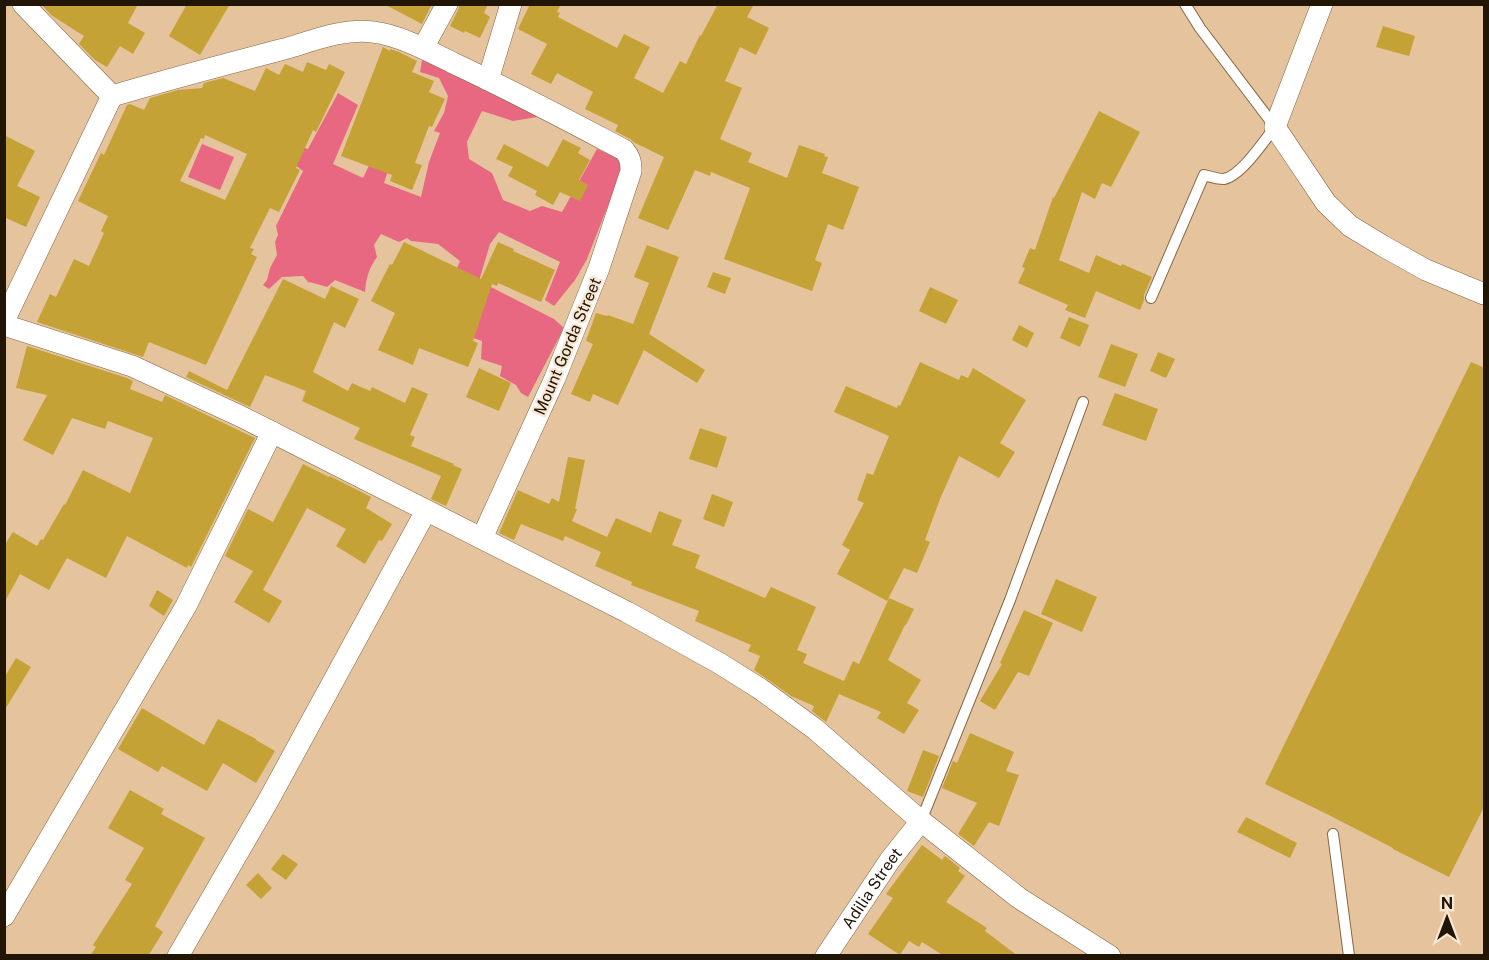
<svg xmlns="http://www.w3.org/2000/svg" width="1489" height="960" viewBox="0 0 1489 960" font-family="'Public Sans',sans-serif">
<rect width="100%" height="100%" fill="#e5c39c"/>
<g fill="#e96881">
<path d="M423,55L515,98L537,117L513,121L482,111L467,142L469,159L492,173L503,200L530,211L542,206L562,212L597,149L625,162L587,259L575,280L554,306L545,300L560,262L499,232L490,244L479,281L554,319L564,328L528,397L521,393L516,385L500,376L502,366L481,359L482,341L454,331L451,282L460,261L438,244L411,241L407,238L399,242L381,234L374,245L377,257C369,268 366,278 365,292L335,280L327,287L310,282L309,283L303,276L282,277L269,289L263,285L267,280L270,268L277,255L275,242L278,235L276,226L303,171L286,158L292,144L308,149L338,93L358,105L333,164L363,178L376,151L392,158L384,183L421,197L429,162L440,133L434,131L444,113L448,96L439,78L420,72Z"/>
<polygon points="202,144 234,157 220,190 188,177"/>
</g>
<g fill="#c5a236" fill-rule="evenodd">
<polygon points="41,4 138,4 128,23 145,33 133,54 120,46 107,67 95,60 79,44 84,36 51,15"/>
<polygon points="187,4 230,4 200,55 169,36"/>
<polygon points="384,4 432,4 422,24"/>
<polygon points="460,4 488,4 484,13 490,17 480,38 465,31 464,33 450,26 458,10"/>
<polygon points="530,4 561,4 557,12 560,13 558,17 617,48 624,34 650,47 634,78 663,93 680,61 686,64 700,35 701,36 718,4 754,4 747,17 769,28 756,55 740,47 725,81 742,88 720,139 752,153 748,162 787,178 799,145 825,154 824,156 828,157 822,173 859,187 843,230 828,224 815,260 822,263 812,291 724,259 750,188 711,172 710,176 695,170 668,230 638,218 664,157 635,143 630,139 615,131 618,125 585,109 593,92 557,73 551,84 531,74 547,44 518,29"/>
<polygon points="1383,26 1415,36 1409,56 1376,47"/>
<polygon points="383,47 390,51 390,49 399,52 417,61 412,72 434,81 429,92 445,99 432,127 429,126 415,163 422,165 412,190 390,181 392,175 341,156"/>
<path d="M307,62L326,70L329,64L345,72L316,132L313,130L296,168L300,170L279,212L270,208L250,248L254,249L251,254L257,257L206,365L149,342L143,357L37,322L50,294L56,297L74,259L89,266L104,233L101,231L108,216L78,201L101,153L104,155L127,105L130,104L144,110L150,98L178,90L202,88L204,83L223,78L255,91L266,68L279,75L285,64L303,72ZM205,135L247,154L225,200L180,181L201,138L204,139Z"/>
<polygon points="1099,111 1140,132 1111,187 1102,183 1095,199 1082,192 1059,260 1089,273 1096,255 1121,266 1122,264 1152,277 1144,295 1144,300 1140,310 1096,291 1085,318 1065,310 1068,305 1018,283 1025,268 1022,267 1030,248 1035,250 1053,197 1054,198"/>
<polygon points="4,135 35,151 17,186 40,197 26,227 4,217"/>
<polygon points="563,139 581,148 578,153 590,160 579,180 588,185 580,201 560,192 553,205 535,195 537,191 508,176 513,167 496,159 504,144 548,167"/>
<polygon points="404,242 481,279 498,242 514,249 513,251 555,270 541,302 498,283 497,286 492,284 473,341 478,343 468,367 419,348 413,365 378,350 395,313 371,301 390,264 392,265"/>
<polygon points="647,245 679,257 649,334 705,370 697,383 644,350 618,405 593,394 590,402 571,394 593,344 586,341 596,313 607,316 608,315 633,324 649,283 634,277"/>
<polygon points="713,272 731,278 725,294 707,287"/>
<polygon points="283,279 325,299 331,286 359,299 345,328 334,322 313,372 348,391 352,383 370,391 372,387 405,403 412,387 428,394 410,435 415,437 411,446 454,464 453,465 462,469 446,506 431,499 441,476 354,439 360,428 302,401 306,391 265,375 250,407 186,377 189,371 227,390"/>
<polygon points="930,287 958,300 946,324 919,311"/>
<polygon points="1069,317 1089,325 1080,347 1060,338"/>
<polygon points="1019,325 1034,333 1027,348 1012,340"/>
<polygon points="1111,344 1138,354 1125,387 1098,377"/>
<polygon points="27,346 127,378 133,381 130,389 162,402 165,395 255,438 191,567 188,565 187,568 127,536 106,578 67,558 49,590 20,574 4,603 4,546 13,532 37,546 41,539 43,540 64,504 65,505 83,470 130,493 153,438 108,421 105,429 72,418 53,455 23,440 47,395 16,388"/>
<polygon points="1158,352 1175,359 1166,378 1150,371"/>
<polygon points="920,362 959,380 961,375 968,378 973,368 1026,400 1000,443 1015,452 999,478 959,456 940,499 925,540 930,542 917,573 904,568 887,601 837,574 850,550 842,545 864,503 857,500 867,473 873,475 889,436 834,412 846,386 897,408 898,405 900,406"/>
<polygon points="1471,362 1485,368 1485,805 1449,877 1393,849 1393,848 1325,813 1265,784"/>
<polygon points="479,368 511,383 499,411 466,397"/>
<polygon points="1115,393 1158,409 1146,441 1102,425"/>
<polygon points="700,428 727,437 717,468 689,459"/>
<polygon points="568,457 585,460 575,509 577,509 572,521 607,537 616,518 651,533 659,511 682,520 672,545 700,555 695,568 765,598 771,587 816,607 797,650 807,654 803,663 844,681 853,661 859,664 889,598 914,609 906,625 905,625 888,660 921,680 907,703 919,710 904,734 877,718 881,712 839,694 826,722 812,711 814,706 791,696 754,670 760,656 748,651 751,645 695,621 699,611 631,585 632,582 595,566 601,552 565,536 563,541 521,524 514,540 499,533 518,490 549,504 552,498 559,502"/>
<polygon points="303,464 329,477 330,476 371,497 366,508 392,524 382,541 379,540 365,564 336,546 346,529 307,508 263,590 282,601 269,623 234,602 253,571 225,556 248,509 273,522"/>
<polygon points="712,494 733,502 724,527 703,519"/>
<polygon points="1056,579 1097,597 1082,632 1041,614"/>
<polygon points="157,590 173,600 164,616 149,606"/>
<polygon points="1024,610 1053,623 1029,676 1018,672 995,710 980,701 1002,664 1000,663"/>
<polygon points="16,658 31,667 4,711 4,678"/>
<polygon points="142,708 204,745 218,719 256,739 256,740 275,751 256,783 223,763 207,791 162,766 158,772 118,749"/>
<polygon points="970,733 1014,752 1006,771 1019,775 999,826 989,822 974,846 958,834 977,803 942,788 953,761 957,763"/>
<polygon points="923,750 939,756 923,797 907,791"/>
<polygon points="130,790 164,809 161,814 205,838 155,926 163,932 148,956 90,956 96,947 93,945 132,884 125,880 144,848 108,828"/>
<polygon points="1246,817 1297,843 1290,858 1237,832"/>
<polygon points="922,845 942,860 945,856 960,868 958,871 965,876 946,902 987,928 985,931 1018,956 944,956 922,942 919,947 909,941 900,955 868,934 893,898 886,894"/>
<polygon points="283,854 298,864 286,880 271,869"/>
<polygon points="258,873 272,888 261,899 246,885"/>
</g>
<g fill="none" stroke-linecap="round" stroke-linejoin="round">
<defs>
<g id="lane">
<path d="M1151,298L1204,175C1211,177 1217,179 1224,179C1241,176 1264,141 1275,127L1200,28L1185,4"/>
<polyline points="921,821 1010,600 1083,402"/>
<polyline points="1333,834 1349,956"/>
</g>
<g id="street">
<path d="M23,4L112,96C169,79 226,64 284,49C312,41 343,28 373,32C399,35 429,51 453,63C511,90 567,120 624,150C630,157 631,162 631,171L599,268L555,378L482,538"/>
<polyline points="1322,4 1275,127 1326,203 1350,226 1383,246 1426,270 1484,294"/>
<polyline points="423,48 447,4"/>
<polyline points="488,80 511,4"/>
<polyline points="4,321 112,96"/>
<polyline points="4,325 132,366 240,416 627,612 719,663 759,688 815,729 921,821 1019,898 1110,956"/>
<polyline points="4,916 186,606 272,432"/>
<polyline points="178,956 268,801 426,511"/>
<path id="s1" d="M826,956L890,860L921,821"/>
</g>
</defs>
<use href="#lane" stroke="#856643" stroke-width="12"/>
<use href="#street" stroke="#856643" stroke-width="22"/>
<use href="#lane" stroke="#fff" stroke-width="10"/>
<use href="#street" stroke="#fff" stroke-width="21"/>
</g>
<g text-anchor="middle" stroke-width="4.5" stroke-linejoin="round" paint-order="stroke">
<g font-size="16" fill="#211506" stroke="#f8e7d4">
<text transform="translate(567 346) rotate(-67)" y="6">Mount Gorda Street</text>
<text dy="6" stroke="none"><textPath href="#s1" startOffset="82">Adilia Street</textPath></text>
</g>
</g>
<rect width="1489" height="960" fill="none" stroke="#211506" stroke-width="12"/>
<g transform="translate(1447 918)" stroke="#f8e7d4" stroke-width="4.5" paint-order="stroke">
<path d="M0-4.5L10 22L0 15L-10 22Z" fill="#211506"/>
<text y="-9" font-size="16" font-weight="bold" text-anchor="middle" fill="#211506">N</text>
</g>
</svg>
